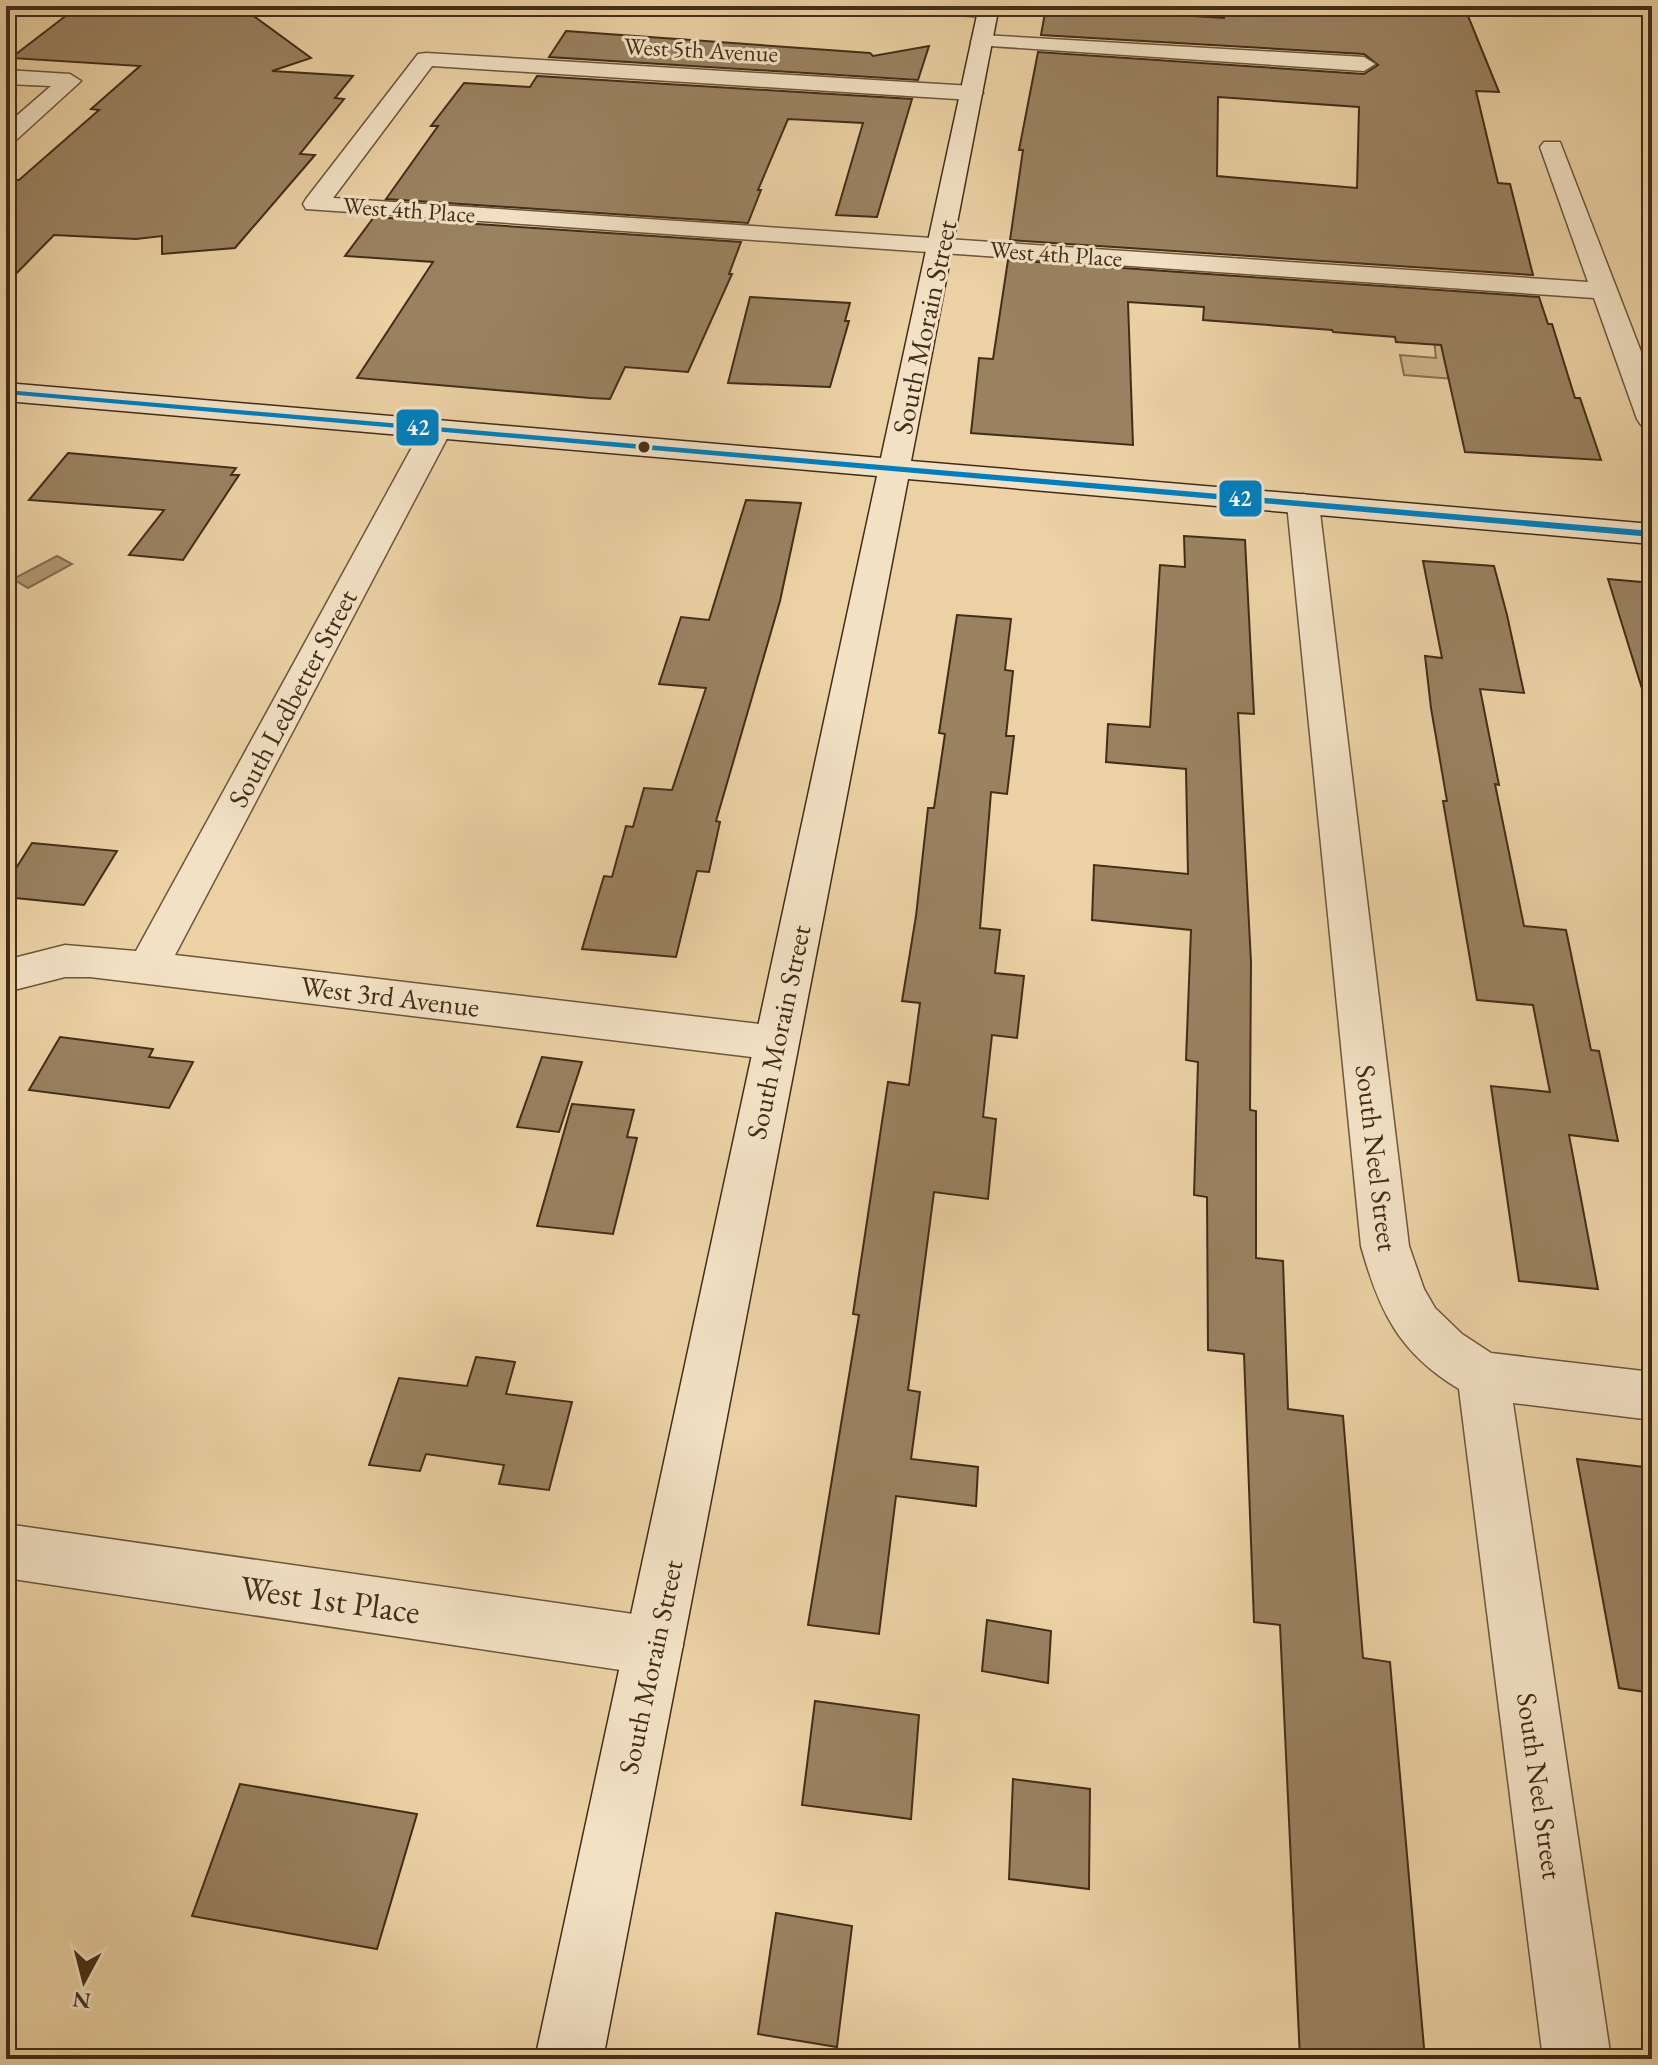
<svg xmlns="http://www.w3.org/2000/svg" width="1658" height="2065" viewBox="0 0 1658 2065" font-family="'EB Garamond',serif">
<rect width="100%" height="100%" fill="#ebd1a4"/>
<filter id="stains"><feTurbulence type="fractalNoise" baseFrequency=".0025" numOctaves="4"/><feColorMatrix values="0 0 0 0 .2 0 0 0 0 .09 0 0 0 0 .02 0 0 0 .5 -.17"/></filter>
<radialGradient id="worn" r=".72"><stop offset=".6" stop-color="#630" stop-opacity="0"/><stop offset="1" stop-color="#630" stop-opacity=".3"/></radialGradient>
<polygon fill="#ceb58c" stroke="#887152" stroke-width="2" points="1434,340 1480,345 1491,382 1404,375 1400,355 1436,358"/>
<polygon fill="#b29974" stroke="#866e4f" stroke-width="2" points="57,556 72,564 28,588 13,579"/>
<g fill="#9a8261" stroke="#432d18" stroke-width="2" fill-rule="evenodd">
<polygon points="240,6 311,58 272,71 353,76 335,98 344,99 300,154 315,155 235,248 162,254 162,236 136,239 54,235 6,284 6,179 19,180 99,110 91,109 140,66 11,58 76,8 201,15"/>
<path d="M1225,6H1464L1499,92L1476,91L1498,183L1510,184L1533,275L1010,240L1023,150H1019L1038,52L1364,74L1378,65L1364,54L1041,35L1046,7L1224,18ZM1218,97L1359,107L1357,188L1217,176Z"/>
<polygon points="566,31 870,53 873,56 929,46 918,80 549,57"/>
<polygon points="537,76 912,99 877,217 836,215 863,123 788,119 758,190 761,190 748,223 386,199 438,126 431,126 464,83 530,87"/>
<polygon points="374,217 741,242 729,274 732,274 688,372 625,367 610,399 590,398 357,378 433,262 345,256"/>
<polygon points="1008,260 1539,297 1548,324 1552,324 1575,398 1580,398 1601,460 1465,452 1441,345 1396,342 1395,337 1333,332 1332,330 1203,320 1204,307 1128,302 1133,445 971,433 979,358 993,359"/>
<polygon points="750,297 850,303 845,321 849,321 830,387 728,383"/>
<polygon points="68,453 236,468 231,475 239,475 183,560 129,555 164,510 29,500"/>
<polygon points="746,500 801,503 780,601 716,821 720,822 709,872 697,871 676,957 582,949 604,876 612,877 626,826 633,827 644,788 672,790 706,688 659,684 681,617 709,620"/>
<polygon points="1184,536 1245,540 1254,714 1238,713 1251,962 1250,1110 1256,1111 1256,1258 1283,1261 1288,1409 1343,1416 1363,1658 1390,1662 1425,2059 1300,2059 1280,1625 1254,1622 1244,1354 1208,1350 1207,1197 1194,1195 1198,1062 1186,1060 1191,930 1092,920 1094,865 1188,874 1186,769 1106,762 1108,724 1150,727 1160,565 1185,567"/>
<polygon points="1423,561 1494,566 1507,615 1524,693 1480,689 1499,785 1495,784 1524,926 1566,930 1591,1050 1599,1051 1618,1141 1569,1135 1598,1289 1519,1281 1491,1086 1550,1092 1533,1005 1477,1000 1443,801 1447,801 1431,708 1425,656 1442,658"/>
<polygon points="1608,579 1652,583 1652,691 1643,692"/>
<polygon points="957,615 1011,619 1005,670 1013,671 1006,736 1014,736 1007,794 991,792 980,928 1000,930 995,973 1024,976 1017,1038 992,1035 983,1117 996,1119 988,1199 934,1192 908,1390 920,1392 911,1459 978,1467 976,1506 896,1496 879,1634 808,1625 859,1315 853,1314 888,1082 909,1085 920,1003 902,1001 916,916 928,808 934,808 945,734 939,733"/>
<polygon points="32,843 117,851 84,905 6,897 6,884"/>
<polygon points="60,1037 153,1049 149,1057 193,1062 169,1108 29,1090"/>
<polygon points="542,1057 582,1062 559,1132 517,1127"/>
<polygon points="572,1104 634,1110 627,1137 637,1138 613,1234 537,1226"/>
<polygon points="476,1357 515,1362 506,1394 572,1402 549,1490 499,1484 504,1465 426,1454 420,1471 369,1465 399,1378 467,1386"/>
<polygon points="1577,1459 1652,1468 1652,1693 1619,1688"/>
<polygon points="987,1620 1051,1631 1048,1683 982,1671"/>
<polygon points="815,1701 919,1715 911,1819 802,1805"/>
<polygon points="1013,1779 1090,1789 1089,1889 1009,1879"/>
<polygon points="240,1784 417,1814 377,1949 192,1916"/>
<polygon points="776,1913 852,1926 837,2047 758,2034"/>
</g>
<g fill="none" stroke-linecap="round" stroke-linejoin="round">
<defs>
<g id="street">
<polygon points="896,6 993,6 998,11 988,17 906,12"/>
<polygon points="982,35 1364,57 1375,64 1364,71 975,45 971,41 975,37"/>
<polygon points="426,53 972,86 983,93 972,100 432,66 333,198 1588,282 1540,147 1544,142 1560,142 1652,380 1652,428 1641,425 1637,419 1594,298 306,209 303,204 306,199 418,54"/>
<polygon points="6,70 70,74 81,81 14,142 6,144 6,125 51,86 6,84"/>
<polygon points="437,420 448,423 452,429 175,955 776,1026 792,1031 798,1043 792,1055 776,1060 90,977 65,977 6,992 6,960 65,945 136,951 422,429 426,423"/>
<path d="M1303,494L1314,497L1319,504L1409,1246L1424,1289L1435,1308L1462,1334L1491,1353L1652,1372V1420L1513,1403L1611,2059H1543L1459,1389C1399,1353 1379,1311 1361,1246L1287,504L1292,497Z"/>
<polygon points="6,1524 654,1617 675,1625 683,1646 675,1667 654,1675 6,1578"/>
</g>
<polygon id="secondary" points="979,6 999,6 911,461 1652,524 1652,544 908,479 603,2059 535,2059 877,476 6,401 6,383 881,458"/>
</defs>
<use href="#street" stroke="#6d563b" stroke-width="3"/>
<use href="#secondary" stroke="#432d18" stroke-width="3"/>
<use href="#street" fill="#f2e1c4" fill-rule="evenodd"/>
<use href="#secondary" fill="#f2e1c4" fill-rule="evenodd"/>
<defs>
<polygon id="bus-1" points="6,390 1652,531 1652,537 6,394"/>
</defs>
<use href="#bus-1" stroke="#f2e1c4" stroke-width="6"/>
<use href="#bus-1" fill="#007fbe" fill-rule="evenodd"/>
</g>
<circle fill="#432d18" stroke="#f2e1c4" stroke-width="3" cx="644" cy="447" r="7"/>
<g text-anchor="middle" stroke-width="6" stroke-linejoin="round" paint-order="stroke">
<g font-size="24" fill="#432d18" stroke="#f2e1c4">
<text transform="translate(701 50) rotate(3)" y="8">West 5th Avenue</text>
<text transform="translate(409 210) rotate(4)" y="8">West 4th Place</text>
<text transform="translate(1056 254) rotate(4)" y="8">West 4th Place</text>
</g>
<g font-size="28" fill="#432d18" stroke="#f2e1c4">
<text transform="translate(924 327) rotate(-78)" y="10">South Morain Street</text>
<text transform="translate(292 698) rotate(-62)" y="10">South Ledbetter Street</text>
<text transform="translate(390 996) rotate(7)" y="10">West 3rd Avenue</text>
<text transform="translate(778 1032) rotate(-78)" y="10">South Morain Street</text>
<text transform="translate(1377 1158) rotate(83)" y="10">South Neel Street</text>
<text transform="translate(650 1667) rotate(-78)" y="10">South Morain Street</text>
<text transform="translate(1540 1786) rotate(82)" y="10">South Neel Street</text>
</g>
<g font-size="34" fill="#432d18" stroke="#f2e1c4">
<text transform="translate(330 1599) rotate(8)" y="12">West 1st Place</text>
</g>
</g>
<g stroke="#f2e1c4" stroke-width="3">
<rect x="395" y="408" width="45" height="39" rx="8" fill="#007fbe"/>
<rect x="1218" y="479" width="45" height="39" rx="8" fill="#007fbe"/>
</g>
<g font-size="22" text-anchor="middle" font-weight="bold" fill="#fff">
<text x="418" y="435">42</text>
<text x="1240" y="506">42</text>
</g>
<rect width="1658" height="2065" fill="none" stroke="#ebd1a4" stroke-width="32"/>
<rect x="8" y="8" width="1642" height="2049" fill="none" stroke="#432d18" stroke-width="4"/>
<rect x="16" y="16" width="1626" height="2033" fill="none" stroke="#432d18" stroke-width="2"/>
<g transform="translate(84 1981) rotate(187)" stroke="#f2e1c4" stroke-width="6" paint-order="stroke">
<path d="M0-6L14 30L0 20L-14 30Z" fill="#432d18"/>
<text y="-12" font-size="22" font-weight="bold" text-anchor="middle" fill="#432d18">N</text>
</g>
<rect width="100%" height="100%" filter="url(#stains)"/>
<rect width="100%" height="100%" fill="url(#worn)"/>
</svg>
